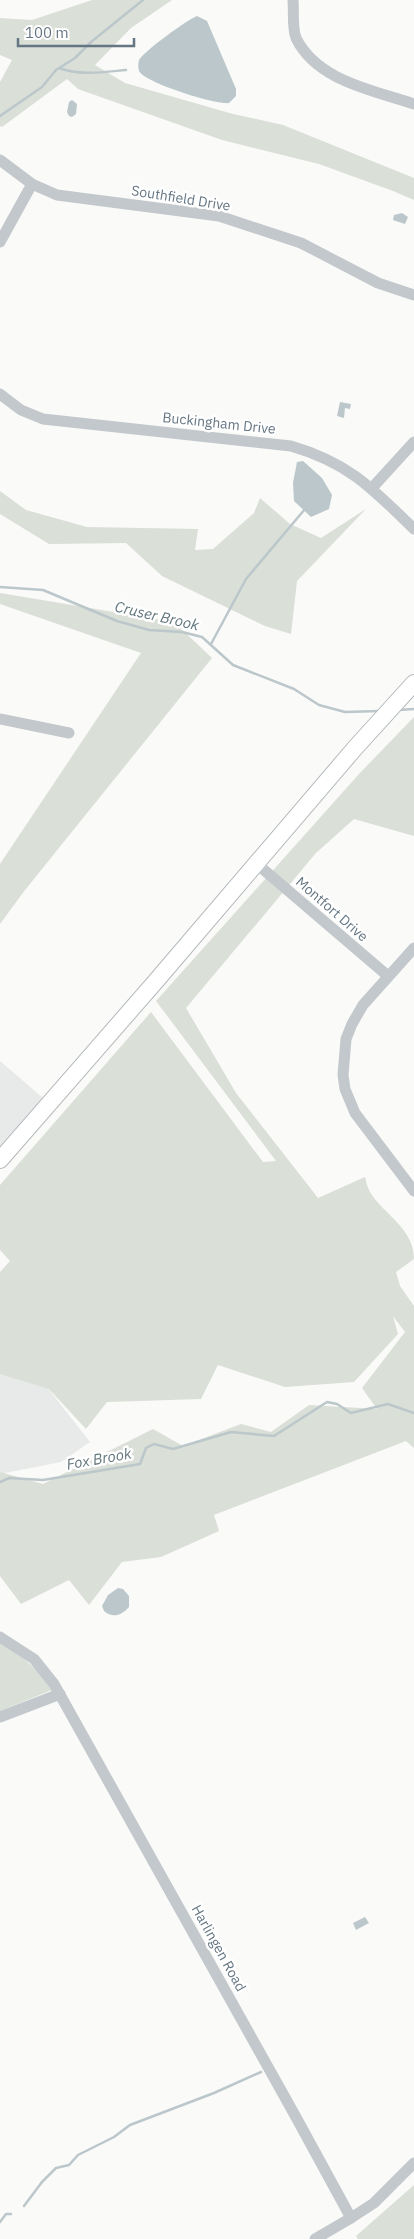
<svg xmlns="http://www.w3.org/2000/svg" width="414" height="2239" viewBox="0 0 414 2239" font-family="'IBM Plex Sans',sans-serif">
<rect width="100%" height="100%" fill="#fafaf8"/>
<g fill="#e8e9e9">
<polygon points="0,1061 43,1098 0,1147"/>
<polygon points="12,1342 90,1442 61,1462 0,1474 0,1347"/>
</g>
<g fill="#dadfd7">
<polygon points="92,0 172,0 131,28 95,65 125,83 233,114 283,125 414,178 414,200 393,191 319,164 222,140 78,89 67,79 2,127 0,126 0,82 12,60 0,55 0,18 32,20"/>
<polygon points="0,491 26,510 87,527 198,529 195,550 213,549 254,513 260,498 290,524 321,538 366,509 297,581 291,634 265,626 162,576 126,543 49,544 0,514"/>
<polygon points="0,593 174,622 212,658 25,890 0,924 0,864 141,653 0,604"/>
<path d="M414,717V836L354,819L316,853L186,1008L236,1093L318,1198L365,1177C366,1181 367,1187 370,1192C383,1214 414,1228 414,1259L396,1272L400,1286L414,1306V1448L406,1441L214,1515L219,1531L161,1557L122,1562L89,1605L69,1580L21,1604L0,1576V1472L43,1484L153,1429L183,1446L241,1424L271,1432L309,1405L377,1409L362,1388L405,1332L393,1316L398,1334L354,1382L285,1387L218,1365L201,1399L107,1402L86,1429L49,1389L0,1374V1272L10,1261L0,1250V1185L151,1012L263,1162L276,1161L156,1001L359,774Z"/>
<path d="M0,1643C25,1658 35,1666 52,1690L0,1711Z"/>
<polygon points="414,2185 414,2239 358,2239 356,2236"/>
</g>
<g fill="#bbc7cb">
<path d="M197,16L207,21L236,89V96L229,103C216,105 145,83 139,71C138,68 138,64 139,60C143,52 188,19 197,16Z"/>
<polygon points="72,100 77,104 76,114 72,117 69,116 67,112 69,102"/>
<polygon points="402,213 408,217 405,224 393,220 394,215"/>
<polygon points="340,402 351,404 350,409 345,408 344,418 337,416"/>
<polygon points="303,461 322,478 332,495 329,509 311,517 294,501 293,483 297,462"/>
<path d="M118,1588L123,1589L129,1596V1607C122,1615 113,1619 104,1611L102,1606L108,1595Z"/>
<polygon points="365,1917 369,1923 356,1930 353,1923"/>
</g>
<g fill="none" stroke-linecap="round" stroke-linejoin="round">
<g stroke="#bbc7cb" stroke-width="2.5">
<path d="M59,68C80,76 104,72 126,70"/>
<polyline points="0,116 42,87 56,70 75,58 91,42 143,0"/>
<polyline points="0,587 43,590 117,621 149,630 182,632 202,637 233,665 294,689 319,705 345,712 380,711"/>
<polyline points="211,644 246,579 305,509"/>
<polyline points="398,710 414,709"/>
<polyline points="0,1482 9,1478 43,1480 140,1464 146,1448 154,1444 173,1449 231,1432 274,1436 327,1402 337,1404 351,1413 388,1404 414,1413"/>
<polyline points="24,2206 42,2182 56,2168 69,2165 78,2155 114,2137 130,2125 214,2093 261,2072"/>
<polyline points="0,2222 6,2214 11,2214"/>
</g>
<defs>
<polyline id="highway" points="0,1160 156,981 355,748 414,683"/>
</defs>
<use href="#highway" stroke="#b4b9bd" stroke-width="18"/>
<g stroke="#c3c8cc" stroke-width="11">
<path d="M293,0C294,11 292,28 296,38C317,81 373,90 414,104"/>
<polyline points="0,160 32,184 57,195 219,216 301,243 378,283 414,295"/>
<polyline points="0,242 32,184"/>
<path d="M0,394L21,410L43,419L291,446C349,463 372,488 414,529"/>
<polyline points="372,488 414,442"/>
<polyline points="0,719 69,733"/>
<polyline points="257,864 388,976"/>
<polyline points="414,948 363,1005 352,1024 346,1039 343,1075 345,1089 355,1113 414,1191"/>
<polyline points="0,1637 34,1659 54,1684 297,2119 351,2218 374,2203 414,2163"/>
<polyline points="0,1717 60,1694"/>
<polyline points="315,2239 351,2218"/>
</g>
<use href="#highway" stroke="#fff" stroke-width="16"/>
</g>
<g text-anchor="middle" stroke-width="5" stroke-linejoin="round" paint-order="stroke">
<g font-size="14" fill="#657683" stroke="#fff">
<text transform="translate(181 198) rotate(9)" y="5">Southfield Drive</text>
<text transform="translate(219 423) rotate(6)" y="5">Buckingham Drive</text>
<text transform="translate(332 909) rotate(41)" y="5">Montfort Drive</text>
<text transform="translate(219 1948) rotate(61)" y="5">Harlingen Road</text>
</g>
<g font-size="15" font-style="italic" fill="#60757c" stroke="#fff">
<text transform="translate(157 616) rotate(13)" y="5">Cruser Brook</text>
<text transform="translate(99 1459) rotate(-10)" y="5">Fox Brook</text>
</g>
</g>
<path d="M18 38v8h116v-8" fill="none" stroke="#657683" stroke-width="2.5"/>
<text x="25" y="38" font-size="15" fill="#657683" stroke="#ffffff" stroke-width="4" paint-order="stroke">100 m</text>
</svg>
